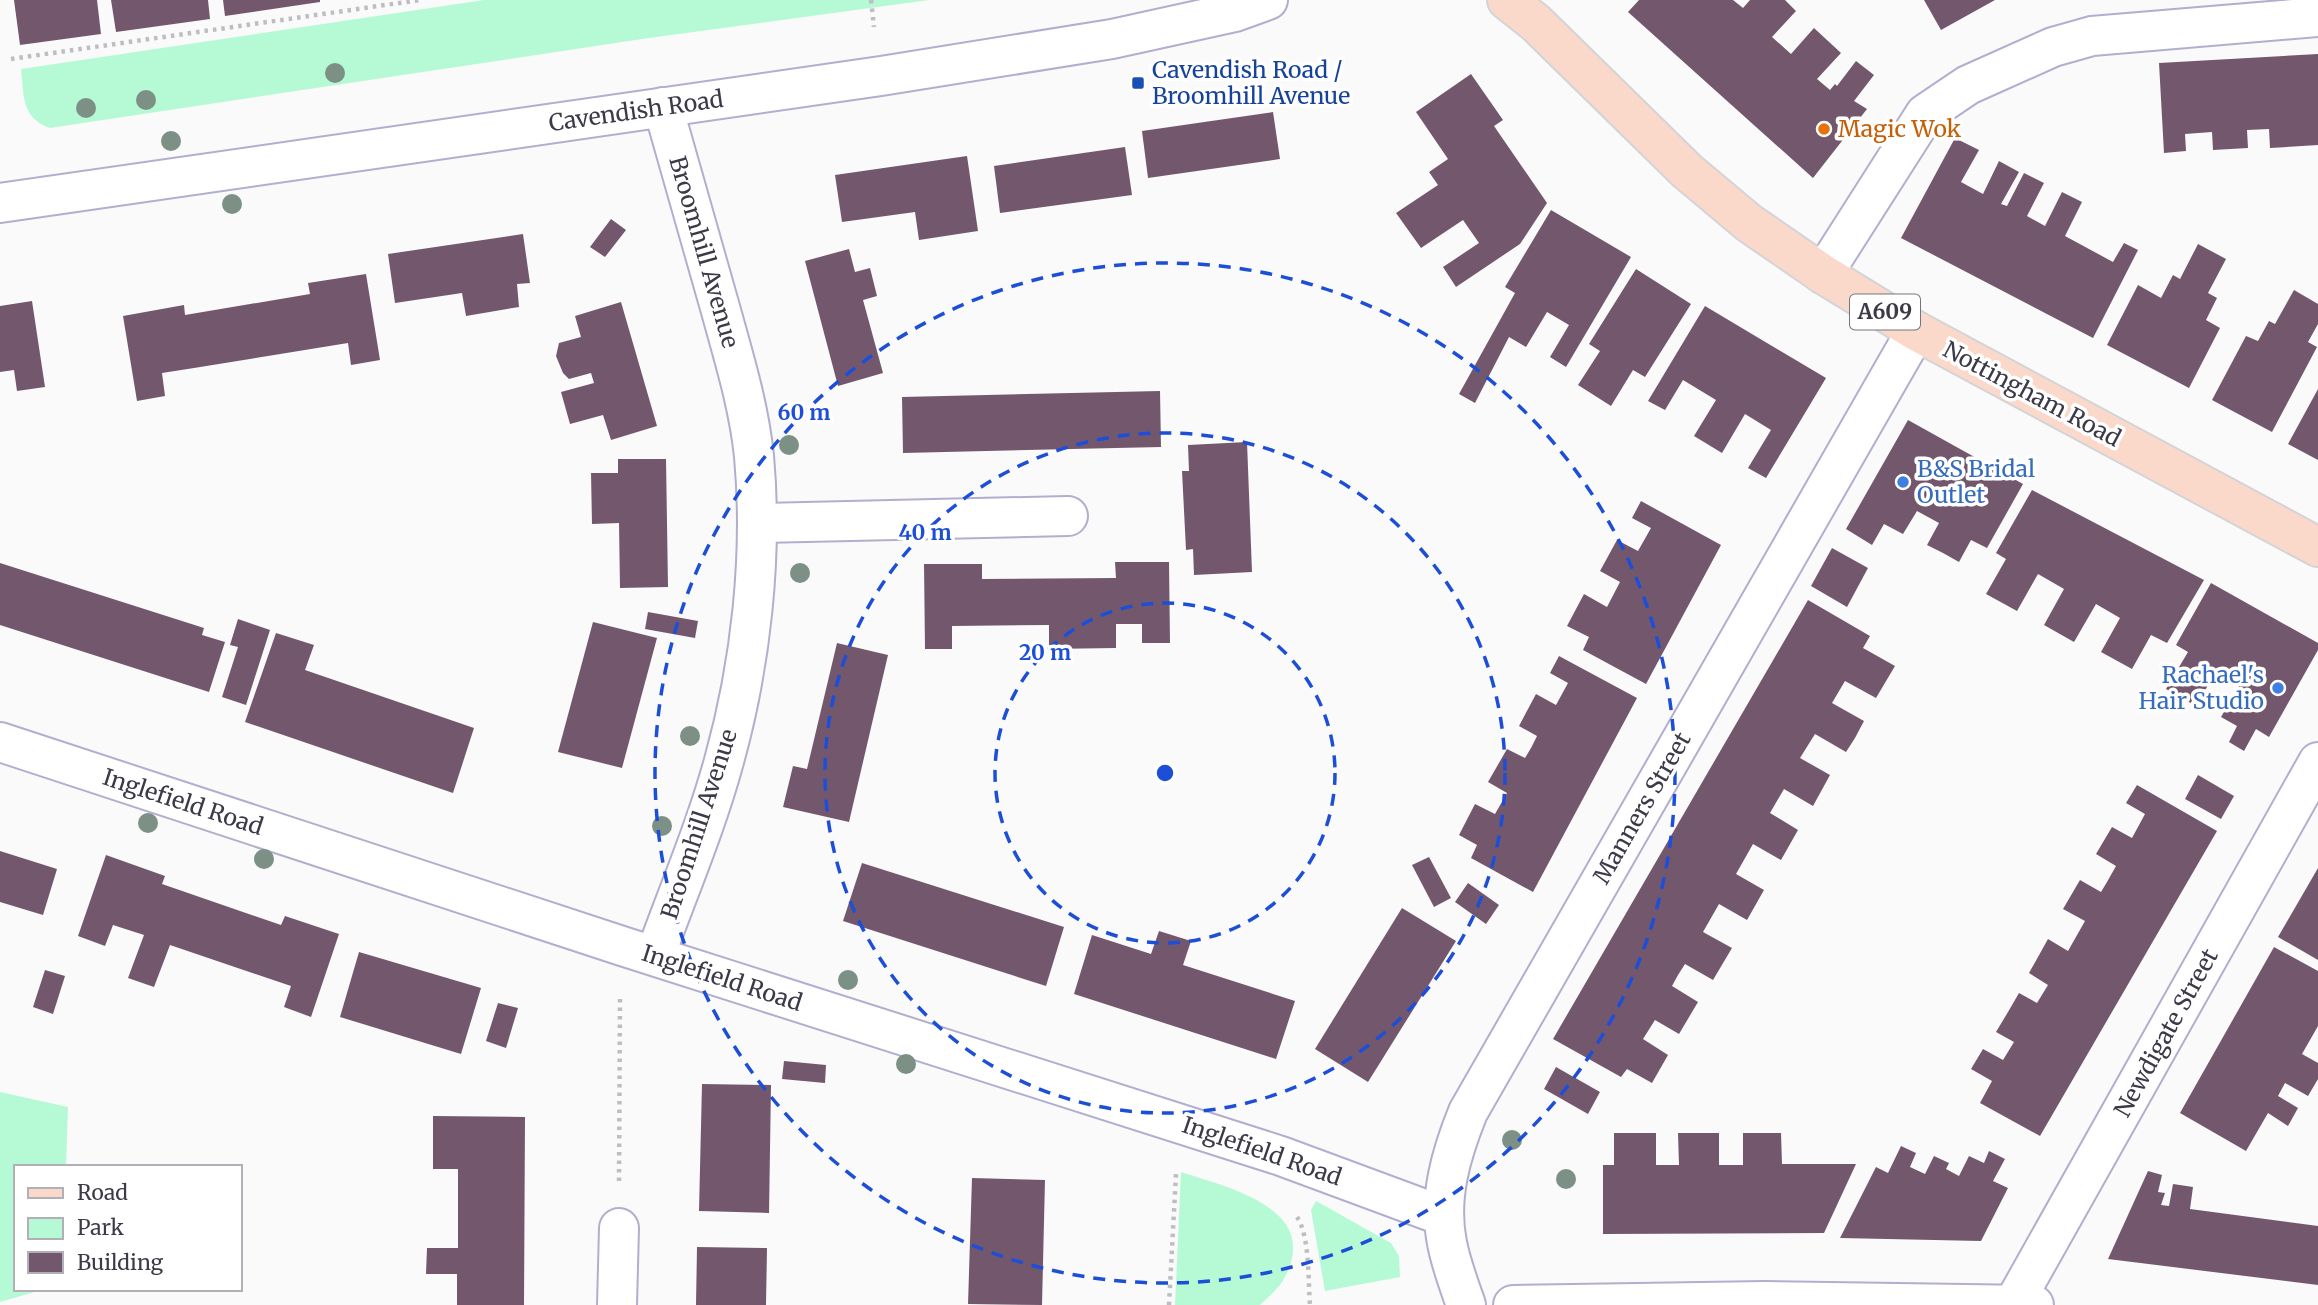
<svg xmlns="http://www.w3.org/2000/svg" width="2318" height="1305" viewBox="0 0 2318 1305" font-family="Merriweather,serif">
<rect width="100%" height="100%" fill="#fafafa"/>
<g fill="#b5fad5">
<path d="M484,0H929L649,38L50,128C21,118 24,95 21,69Z"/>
<polygon points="0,1092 68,1107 66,1167 16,1167 16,1289 45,1289 0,1302"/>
<path d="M1181,1172C1229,1188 1326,1209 1282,1282C1277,1290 1267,1298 1260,1305H1175Z"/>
<polygon points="1316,1201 1391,1243 1399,1256 1400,1277 1325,1291 1311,1210"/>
</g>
<g fill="#73586d">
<polygon points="14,0 97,0 101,34 20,45"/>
<polygon points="111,0 208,0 210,19 116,32"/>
<polygon points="223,0 320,0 320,2 225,16"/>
<polygon points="1639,0 1733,0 1743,8 1750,0 1785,0 1796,11 1772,37 1791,54 1814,28 1841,53 1817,79 1830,90 1835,84 1837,86 1856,61 1874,75 1854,101 1867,109 1813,178 1628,12"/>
<polygon points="1924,0 1995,0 1941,30"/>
<polygon points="2318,54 2318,145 2270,148 2269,129 2247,130 2248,148 2213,150 2212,132 2185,134 2186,151 2164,153 2159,63"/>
<polygon points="1471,74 1503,120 1494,126 1547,203 1520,244 1456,287 1443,267 1479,243 1463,220 1421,248 1396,213 1438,185 1429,172 1448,159 1416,112"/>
<polygon points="1273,112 1280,159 1148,178 1142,131"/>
<polygon points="1955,138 1979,150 1961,182 1983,194 1999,161 2019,172 2001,204 2007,206 2024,173 2044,183 2027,216 2045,226 2062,192 2082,202 2065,236 2113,262 2124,243 2138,250 2093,338 1901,238"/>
<polygon points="1125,147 1132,195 1000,213 994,166"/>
<polygon points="967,156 978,231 919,240 915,212 842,222 835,175"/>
<polygon points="1551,210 1631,257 1566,367 1550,357 1569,325 1547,312 1526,347 1509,337 1475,403 1459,394 1515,293 1505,287"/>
<polygon points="611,219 626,230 605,257 590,247"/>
<polygon points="523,234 530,283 517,284 519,307 466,316 462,293 395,303 388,254"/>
<polygon points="2198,244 2226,259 2208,293 2217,298 2206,320 2220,328 2189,388 2107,345 2138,285 2161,298 2173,275 2180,279"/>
<polygon points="849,249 855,272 870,268 877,296 863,300 883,373 838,386 805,261"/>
<polygon points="1636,269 1691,304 1645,377 1633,370 1611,406 1578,385 1600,351 1589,344"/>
<polygon points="366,274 380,360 351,365 348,343 194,368 162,373 165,396 137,401 123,316 184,305 185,315 310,294 308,283"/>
<polygon points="2294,290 2318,304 2318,324 2308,342 2317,347 2272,432 2212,400 2246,336 2258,341 2269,321 2275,324"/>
<polygon points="32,301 45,387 17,391 14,370 0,372 0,306"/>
<polygon points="621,302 657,426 611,440 603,415 570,424 561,392 594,383 591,373 569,379 563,373 556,356 559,343 581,337 575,316"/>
<polygon points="1705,306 1826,378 1766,478 1748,468 1771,430 1745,414 1722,453 1694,436 1716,400 1683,380 1665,410 1648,401"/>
<polygon points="2318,389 2318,460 2288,444"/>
<polygon points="1160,391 1161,447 903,453 902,397"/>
<polygon points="1908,420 2023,484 1987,548 1971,540 1959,562 1943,553 1927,545 1939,523 1917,511 1903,534 1884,524 1872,545 1846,529"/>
<polygon points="1247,442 1252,572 1194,575 1193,549 1186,550 1182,471 1189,471 1188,445"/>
<polygon points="618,459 666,459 668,587 620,588 619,523 592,524 591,473 618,473"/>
<polygon points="2032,490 2204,580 2167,643 2151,635 2132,669 2101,652 2120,618 2096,604 2074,642 2044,625 2064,589 2038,574 2017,611 1986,594 2006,559 1996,553"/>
<polygon points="1641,501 1721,545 1646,684 1583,650 1589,637 1567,626 1584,594 1607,607 1620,582 1600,571 1617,540 1638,551 1651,528 1632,518"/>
<polygon points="1832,548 1868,568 1847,607 1811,586"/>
<polygon points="1115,562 1169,562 1170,643 1142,643 1142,624 1116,624 1116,648 1049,649 1049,625 952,626 952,649 925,649 924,564 982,564 982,579 1116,578"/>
<polygon points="0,563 204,628 202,635 225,642 209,692 0,625"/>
<polygon points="2211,583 2318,643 2318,650 2269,737 2256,729 2244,751 2229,742 2237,726 2221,717 2242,681 2218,668 2196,706 2166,689 2188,652 2176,645"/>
<polygon points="1808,600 1870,636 1863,648 1895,666 1876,698 1845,681 1832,703 1864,721 1855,738 1846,752 1815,734 1800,758 1830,775 1813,806 1784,789 1770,813 1798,830 1781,860 1753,844 1736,874 1764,890 1747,920 1719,904 1703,932 1732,948 1713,980 1685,964 1678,975 1672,986 1698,1002 1679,1034 1655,1020 1643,1039 1668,1055 1652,1083 1627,1069 1621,1077 1553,1039"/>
<polygon points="648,612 698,621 695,638 645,629"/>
<polygon points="238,619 270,630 246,705 222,697 238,647 230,645"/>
<polygon points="593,622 657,638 622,768 558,752"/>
<polygon points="276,633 314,645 305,670 474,728 453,793 245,722"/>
<polygon points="837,643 888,655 849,822 783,807 793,766 807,769"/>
<polygon points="1559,656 1637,698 1533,892 1471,858 1477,845 1459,835 1475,804 1495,814 1507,793 1488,782 1507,749 1525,758 1531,748 1537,736 1519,726 1536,694 1556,705 1568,683 1550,673"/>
<polygon points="2198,775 2234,796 2221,819 2185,799"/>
<polygon points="2137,785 2217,831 2040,1136 1980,1103 1992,1081 1971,1069 1983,1049 2003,1060 2014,1042 1996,1032 2008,1012 2019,993 2037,1003 2048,985 2029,973 2048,939 2068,951 2085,921 2063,909 2080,880 2101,892 2107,882 2116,866 2096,854 2112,827 2132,838 2145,814 2126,803"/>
<polygon points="0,851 57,869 43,915 0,902"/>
<polygon points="106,855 165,876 162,884 281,925 285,916 339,934 311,1017 284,1007 291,986 170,945 154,987 128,978 144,935 113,925 105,946 78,936"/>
<polygon points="1429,857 1451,898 1434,907 1412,865"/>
<polygon points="862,863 1064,927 1046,986 843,921"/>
<polygon points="2318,868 2318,960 2278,937"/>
<polygon points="1468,883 1499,905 1486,924 1455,902"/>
<polygon points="1402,908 1456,941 1368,1082 1315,1049"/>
<polygon points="1159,931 1191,941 1183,965 1295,1001 1276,1059 1074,994 1092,935 1151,954"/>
<polygon points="2274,947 2318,971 2318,1026 2302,1054 2318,1063 2318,1079 2308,1096 2285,1083 2278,1096 2298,1108 2288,1126 2268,1113 2246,1151 2180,1113"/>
<polygon points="359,952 481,988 461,1054 340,1017"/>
<polygon points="45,970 65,976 53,1014 33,1007"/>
<polygon points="498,1003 518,1008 506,1048 486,1041"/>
<polygon points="784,1061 826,1065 825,1083 782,1079"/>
<polygon points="1556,1067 1600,1092 1588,1114 1544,1089"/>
<polygon points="702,1084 771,1085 769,1213 699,1211"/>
<polygon points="433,1116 525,1117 524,1305 457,1305 457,1274 426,1274 427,1248 458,1248 458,1169 433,1169"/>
<polygon points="1614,1133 1656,1133 1656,1165 1679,1165 1678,1133 1719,1133 1719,1165 1743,1165 1743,1133 1781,1133 1782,1164 1856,1164 1824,1233 1603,1234 1603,1165 1614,1165"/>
<polygon points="1901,1146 1916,1153 1910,1167 1925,1174 1934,1156 1949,1163 1946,1169 1959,1176 1969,1156 1984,1163 1989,1151 2005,1159 1993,1181 2008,1188 1981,1241 1840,1238 1876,1167 1888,1173"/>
<polygon points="2148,1171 2162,1175 2158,1192 2165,1193 2161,1205 2169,1206 2173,1184 2193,1187 2190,1209 2318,1226 2318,1285 2108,1259"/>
<polygon points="972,1178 1045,1180 1042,1305 968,1304"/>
<polygon points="697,1247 767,1248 766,1305 696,1305"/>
</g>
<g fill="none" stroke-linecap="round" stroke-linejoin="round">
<defs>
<g id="minor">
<polyline points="0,203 881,76 1112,39 1235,12 1268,0"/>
<polyline points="1823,274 1925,114 1968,85 2053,47 2092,36 2318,17"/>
<polyline points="757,523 1068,516"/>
<polyline points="0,742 622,946 1281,1156 1443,1216"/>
<path d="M655,956C678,892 706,827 724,761C751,664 763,556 754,456C749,407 734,358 721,311C702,243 683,175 663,107"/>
<polyline points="2014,1303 2318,762"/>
<polyline points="617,1305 619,1228"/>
<path d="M1466,1305C1459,1285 1451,1264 1447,1243C1438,1198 1451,1154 1468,1112L1916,331"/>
<polyline points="1513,1305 1765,1301 2034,1305"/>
</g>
<polyline id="major" points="1507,0 1536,23 1687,171 1749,223 1823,274 1916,331 2318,547"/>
</defs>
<use href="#minor" stroke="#b2aecf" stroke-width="42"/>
<use href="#major" stroke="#d4d4d7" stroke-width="42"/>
<g stroke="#bebdc2" stroke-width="4.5" stroke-dasharray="3.5 5" stroke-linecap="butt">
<polyline points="871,0 874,27"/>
<polyline points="11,59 420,0"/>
<polyline points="619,1181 620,998"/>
<path d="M1297,1217C1310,1236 1308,1281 1310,1305"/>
<polyline points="1169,1305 1176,1174"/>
</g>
<use href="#minor" stroke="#fff" stroke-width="38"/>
<use href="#major" stroke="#fad9cb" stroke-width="38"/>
</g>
<g fill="#7c9086">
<circle cx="335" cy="73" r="10"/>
<circle cx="146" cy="100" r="10"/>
<circle cx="86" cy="108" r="10"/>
<circle cx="171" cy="141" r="10"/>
<circle cx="232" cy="204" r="10"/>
<circle cx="789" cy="445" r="10"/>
<circle cx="800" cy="573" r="10"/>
<circle cx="690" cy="736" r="10"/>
<circle cx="148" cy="823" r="10"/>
<circle cx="662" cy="826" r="10"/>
<circle cx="264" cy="859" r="10"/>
<circle cx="848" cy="980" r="10"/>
<circle cx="906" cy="1064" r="10"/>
<circle cx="1512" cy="1140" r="10"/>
<circle cx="1566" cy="1179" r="10"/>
</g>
<g fill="none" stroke="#1d4ed8" stroke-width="3.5" stroke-dasharray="12 9">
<circle cx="1165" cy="773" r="170"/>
<circle cx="1165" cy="773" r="340"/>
<circle cx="1165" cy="773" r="510"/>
</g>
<rect fill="#1a4fb4" stroke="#fff" stroke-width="2.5" x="1131" y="76" width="14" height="14" rx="3.5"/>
<circle fill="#e8710a" stroke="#fff" stroke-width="2.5" cx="1824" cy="129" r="7"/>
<g fill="#3f7fe0" stroke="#fff" stroke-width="2.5">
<circle cx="1903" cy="482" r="7"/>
<circle cx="2278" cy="688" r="7"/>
</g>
<g text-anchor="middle" stroke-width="7" stroke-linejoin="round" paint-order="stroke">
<rect fill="#fff" stroke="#76757f" stroke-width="2" x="1850" y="294.5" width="70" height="35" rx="5"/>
<g font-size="21" font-weight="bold" fill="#3c3a48">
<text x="1885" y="319">A609</text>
</g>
<g font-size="23" fill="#164399" stroke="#fff" text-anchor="start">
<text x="1152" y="78">Cavendish Road /<tspan x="1152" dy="26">Broomhill Avenue</tspan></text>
</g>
<g font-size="23" fill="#3c3a48" stroke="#fff">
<text transform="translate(636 111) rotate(-8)" y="8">Cavendish Road</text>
<text transform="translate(704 252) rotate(74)" y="8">Broomhill Avenue</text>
<text transform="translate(2032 394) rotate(28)" y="8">Nottingham Road</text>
<text transform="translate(183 802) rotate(18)" y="8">Inglefield Road</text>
<text transform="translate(1642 808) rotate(-60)" y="8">Manners Street</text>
<text transform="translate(699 824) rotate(-72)" y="8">Broomhill Avenue</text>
<text transform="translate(722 978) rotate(18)" y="8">Inglefield Road</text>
<text transform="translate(2166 1033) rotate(-61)" y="8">Newdigate Street</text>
<text transform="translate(1262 1151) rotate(19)" y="8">Inglefield Road</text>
</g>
<g font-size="23" fill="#c56008" stroke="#fff" text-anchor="start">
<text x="1838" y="137">Magic Wok</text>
</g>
<g font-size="23" fill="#366cbe" stroke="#fff" text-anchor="start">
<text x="1917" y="477">B&amp;S Bridal<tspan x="1917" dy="26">Outlet</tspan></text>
<text x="2264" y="683" text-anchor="end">Rachael's<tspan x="2264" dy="26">Hair Studio</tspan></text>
</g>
</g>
<circle cx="1165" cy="773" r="10" fill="#1d4ed8" stroke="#fff" stroke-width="3.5"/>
<g font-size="21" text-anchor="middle" font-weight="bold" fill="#1d4ed8" stroke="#fff" stroke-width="7" stroke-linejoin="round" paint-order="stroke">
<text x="804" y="420">60 m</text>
<text x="925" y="540">40 m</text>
<text x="1045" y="660">20 m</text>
</g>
<rect x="14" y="1165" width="228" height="126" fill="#ffffff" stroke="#b1b0b6" stroke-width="2"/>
<rect x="28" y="1188" width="35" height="10" fill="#fad9cb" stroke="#b1b0b6" stroke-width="2"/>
<text x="77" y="1200" font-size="21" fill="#3c3a48">Road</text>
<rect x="28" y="1218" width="35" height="21" fill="#b5fad5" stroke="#b1b0b6" stroke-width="2"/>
<text x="77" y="1235" font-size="21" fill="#3c3a48">Park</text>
<rect x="28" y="1252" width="35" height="21" fill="#73586d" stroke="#b1b0b6" stroke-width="2"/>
<text x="77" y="1270" font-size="21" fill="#3c3a48">Building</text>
</svg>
